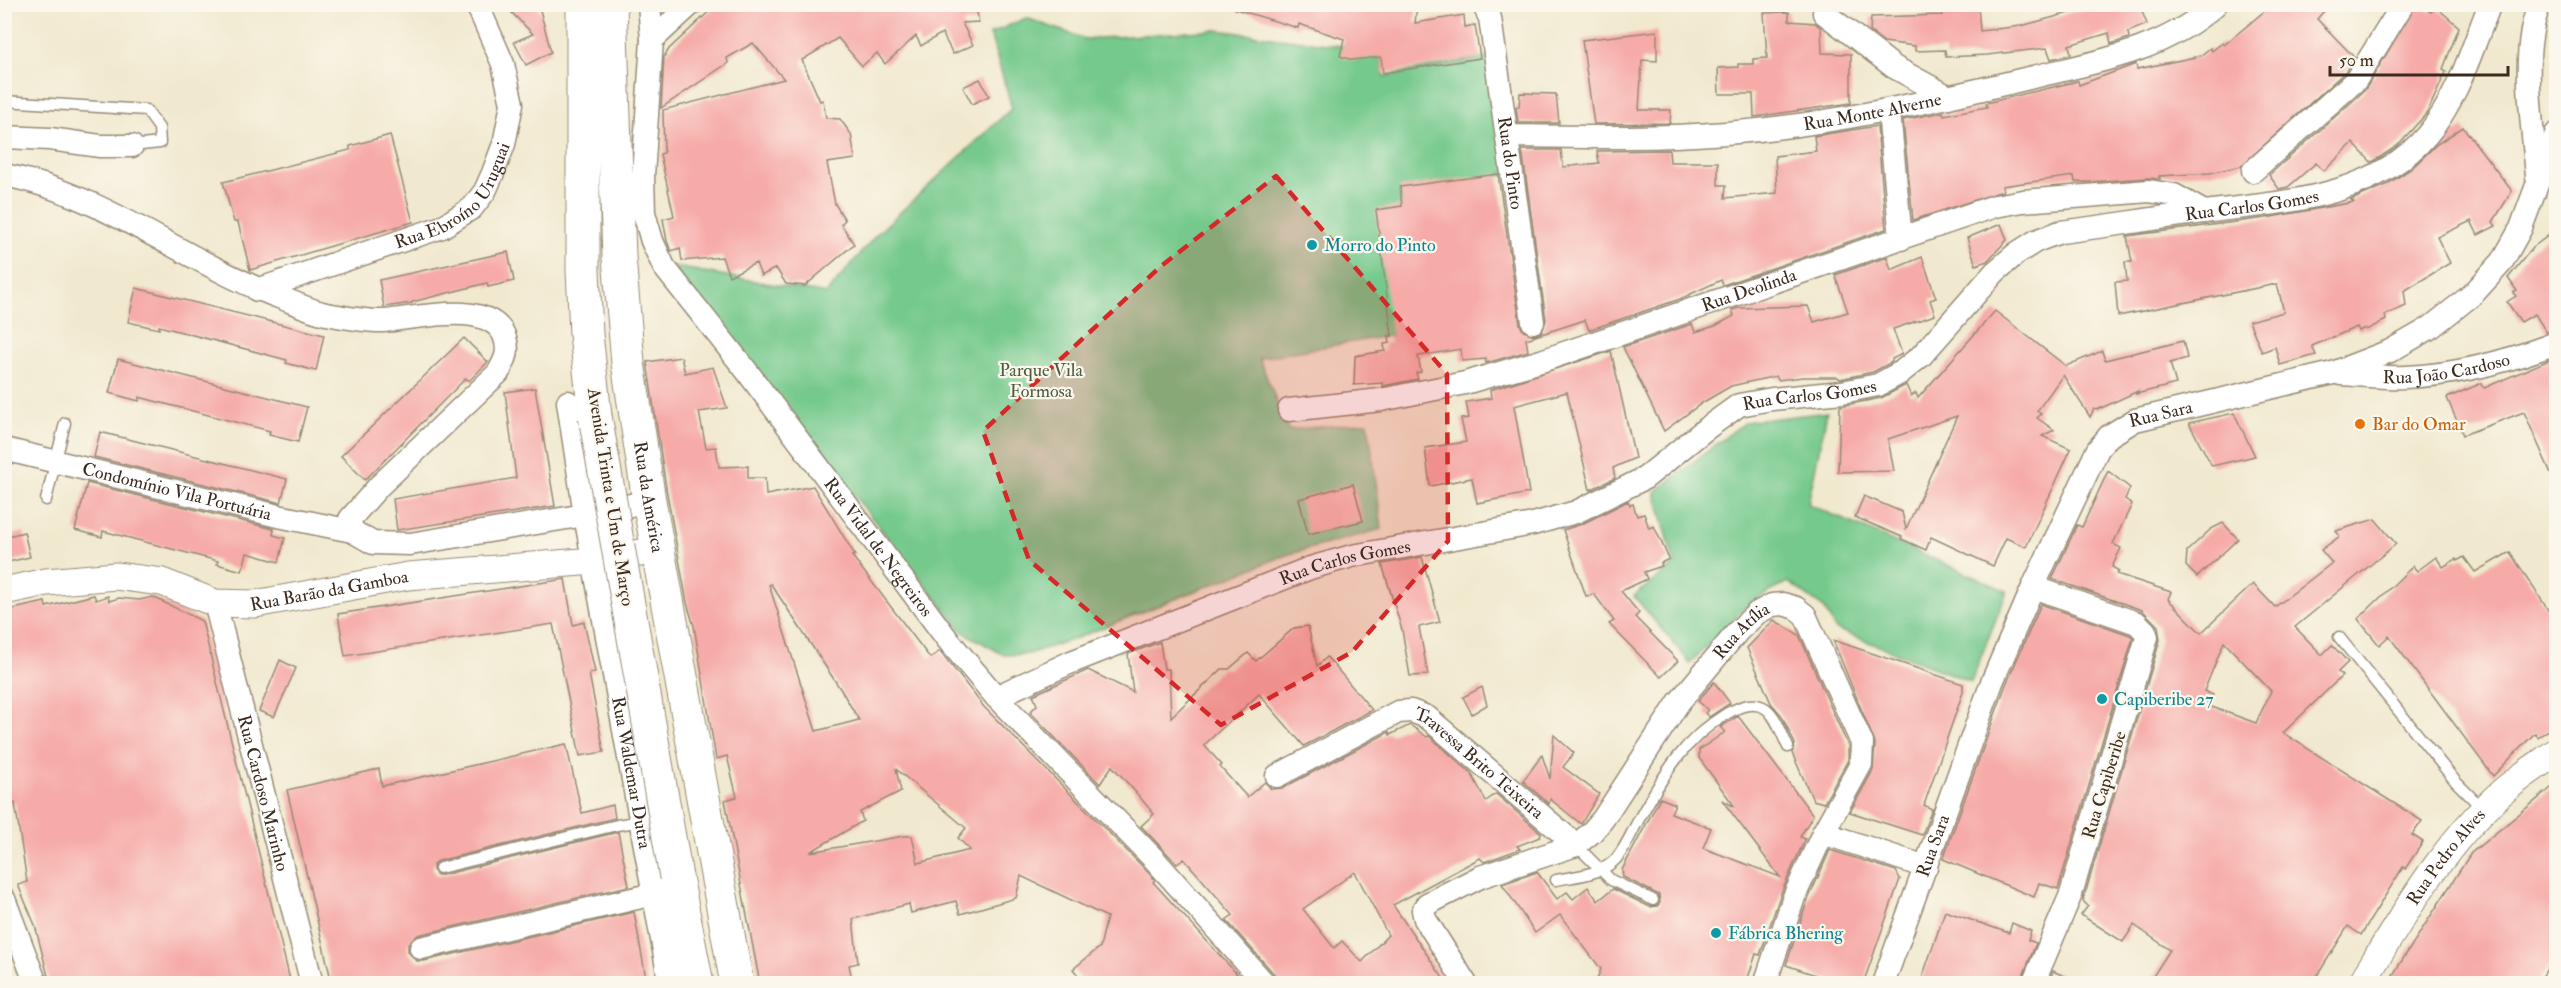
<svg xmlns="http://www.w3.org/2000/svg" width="2561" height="988" viewBox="0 0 2561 988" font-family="'IM FELL Double Pica',serif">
<rect width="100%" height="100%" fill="#fbf7ec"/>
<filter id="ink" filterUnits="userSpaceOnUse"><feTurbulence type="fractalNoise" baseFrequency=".0167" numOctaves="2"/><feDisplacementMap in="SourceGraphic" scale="12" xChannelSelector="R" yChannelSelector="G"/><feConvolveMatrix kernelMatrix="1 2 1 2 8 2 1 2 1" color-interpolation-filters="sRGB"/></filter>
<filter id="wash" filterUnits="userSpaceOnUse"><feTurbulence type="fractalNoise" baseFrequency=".008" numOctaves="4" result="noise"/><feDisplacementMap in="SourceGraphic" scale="24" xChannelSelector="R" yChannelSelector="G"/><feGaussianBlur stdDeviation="1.35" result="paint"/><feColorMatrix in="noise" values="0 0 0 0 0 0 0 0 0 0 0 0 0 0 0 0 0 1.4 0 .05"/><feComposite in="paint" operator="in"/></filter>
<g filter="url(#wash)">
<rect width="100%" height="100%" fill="#f1e9cf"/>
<g fill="#74c98c" stroke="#587a55" stroke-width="1.5">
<polygon points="1026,18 1085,39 1217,30 1380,51 1384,76 1492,56 1508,174 1406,194 1418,331 1259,358 1288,430 1368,422 1382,529 1286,555 1074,639 1028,654 1004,655 963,632 671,266 826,294 877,234 1012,108 990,34"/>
<polygon points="1827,412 1808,504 2007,591 1971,682 1835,629 1824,608 1788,582 1751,602 1690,663 1634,596 1675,564 1655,492 1745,422"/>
</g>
<g id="blocks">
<g fill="#f6aba8" fill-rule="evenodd">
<polygon points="503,4 533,4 540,10 551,52 526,65 514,42 533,34"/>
<polygon points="717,4 975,4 979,22 962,23 973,45 953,54 942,33 921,46 916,36 885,64 877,53 862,66 838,38 802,60 820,101 823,100 826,118 840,119 851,134 855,159 827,163 835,204 845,220 841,224 854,244 805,286 786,284 776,268 761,276 756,263 729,276 722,257 682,261 680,248 671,251 667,241 663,219 674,216 660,154 664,153 663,110 784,79 753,43 727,58 728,63 661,108 664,57 669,49"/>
<polygon points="1236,4 1373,4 1391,8 1417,5 1415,23 1464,15 1465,27 1475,25 1480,58 1383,73 1381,57 1352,60 1340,56 1344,39 1299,24 1298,28 1235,9"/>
<polygon points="2085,4 2139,4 2147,24 2128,32 2129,38 2111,44 2109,33 2069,45 2071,54 2051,59 2047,48 1987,55 1946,57 1945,50 1915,51 1915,46 1884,42 1870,31 1871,17 1943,15 1942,8 1978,5 1980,31 2021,26 2087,8"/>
<polygon points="2273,4 2330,4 2317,19 2354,57 2346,71 2241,166 2210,173 2159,176 2160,179 2148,178 2089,182 2075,182 2074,176 2002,186 2003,191 1913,220 1903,120 1943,112 1944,115 1987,107 1986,103 2078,81 2079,85 2136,64 2137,69 2200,56 2210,48 2212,51 2222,43 2224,45"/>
<polygon points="2416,4 2431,12 2436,7 2459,27 2443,69 2446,72 2427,113 2397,146 2374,161 2371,162 2353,143 2324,171 2316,163 2288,187 2279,189 2269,175 2365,90"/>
<polygon points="1789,12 1789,21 1815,23 1821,28 1822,53 1851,54 1851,103 1754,117 1753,94 1719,94 1718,68 1738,67 1738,64 1753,64 1753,59 1767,58 1764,13"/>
<polygon points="1657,31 1657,61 1642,60 1639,110 1671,110 1670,123 1594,124 1582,40"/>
<polygon points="980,79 989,96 972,104 963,87"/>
<polygon points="1520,93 1556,94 1559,123 1518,123 1516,107 1519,107"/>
<polygon points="1877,126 1886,229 1723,285 1721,280 1680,299 1589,330 1585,320 1526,339 1528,351 1486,363 1486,359 1462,361 1461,349 1418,356 1421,372 1416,373 1418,379 1383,386 1383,383 1354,385 1355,356 1385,351 1384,344 1390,343 1389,336 1392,336 1376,210 1402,206 1400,187 1498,174 1520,324 1523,331 1534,335 1542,332 1546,320 1522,150 1561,150 1563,167 1599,163 1597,151 1669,150 1670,162 1718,162 1718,185 1726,185 1725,198 1777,193 1775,156 1816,151 1814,136"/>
<polygon points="2463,127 2512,191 2493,222 2496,226 2478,235 2471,221 2437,237 2450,263 2404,291 2406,306 2385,315 2386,320 2366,330 2365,328 2359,331 2357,327 2312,346 2316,355 2280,365 2275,347 2262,352 2249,321 2284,312 2277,284 2118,316 2115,282 2127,281 2125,262 2132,262 2127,236 2266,218 2354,202 2351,200 2386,185 2412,168 2437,144"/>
<polygon points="390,135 413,222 250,270 238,222 234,222 223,182 350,150 350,146"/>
<polygon points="2001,224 2007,240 1987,261 1976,265 1967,238"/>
<polygon points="2556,230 2556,330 2546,332 2535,314 2521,322 2507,302 2516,296 2513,293 2517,291 2508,278 2533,247"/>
<polygon points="508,252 514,281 488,287 487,283 412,302 412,303 384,307 379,280"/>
<polygon points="1887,257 1891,270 1922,257 1936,298 1930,300 1935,315 1893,329 1902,354 1892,359 1892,362 1873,372 1840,379 1838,377 1803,377 1778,380 1776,376 1731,386 1702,403 1664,431 1623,347 1692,324 1695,332 1715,326 1734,316 1732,310 1739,308 1808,306 1814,322 1848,312 1835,275"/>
<polygon points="136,288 324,335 316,371 286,363 287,360 159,326 159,329 128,322"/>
<polygon points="1995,311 2066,366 2102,351 2105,360 2183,341 2187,358 2170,363 2176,384 2136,394 2138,391 2097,410 2094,409 2090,417 2063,375 2037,411 2041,414 2037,418 2054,430 2042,436 2071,449 2026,547 2006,538 1993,566 1931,537 1926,550 1901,539 1902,537 1855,517 1864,496 1902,512 1906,529 1957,416 1888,439 1894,471 1838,472 1840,406 1881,398 1906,385 1911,396 1916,393 1918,398"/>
<polygon points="464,338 488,362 469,381 466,378 365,480 341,456"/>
<polygon points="1611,351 1635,458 1613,468 1615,478 1590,490 1567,392 1514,406 1529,493 1477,503 1472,478 1430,486 1425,448 1466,442 1461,419 1469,418 1466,402 1491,398 1490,390"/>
<path d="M681,357L685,373L713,367L727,408L699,412L706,448L716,447L719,467L748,466V478H765L766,495L813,486L855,555L852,556L930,658L940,651L984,707L1144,868L1155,880L1153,882L1246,984H1085L1073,969L1100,947L1107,917L1021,876L1016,898L960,914L956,901L911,913L909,904L853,919L858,963L849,965L853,984H760L725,800L737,797L727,756L716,759L694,626L687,603L666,488L647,362ZM771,584L841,690L859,720L816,731L769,585ZM896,769L966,828L958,838L970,850L918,863L912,836H904L810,852L863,821L860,812L901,791Z"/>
<polygon points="2556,357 2556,485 2524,412 2463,435 2447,398 2482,383 2484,388"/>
<polygon points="118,359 307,407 298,442 269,435 270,431 139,397 139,401 109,393"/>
<polygon points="535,388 555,506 397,530 393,499 516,478 505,392"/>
<polygon points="2234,413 2255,456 2212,466 2189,423"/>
<polygon points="100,432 287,479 281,503 94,457"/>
<path d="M2108,471L2130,488L2125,499L2132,504L2113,544L2121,548L2112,567L2119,571L2117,574L2171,592L2168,599L2201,633L2253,584L2275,607L2332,563L2321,550L2340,536L2336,531L2375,519L2396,544L2295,627L2322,655L2332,645L2348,662L2338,672L2342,676L2283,733L2422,821L2412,835L2423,842L2405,869L2403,867L2361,935L2348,926L2312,984H2148L2170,950L2134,925L2123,942L2081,915L2088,906L2083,901L2160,640L2158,626L2142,610L2052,579L2077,525L2082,527ZM2224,642L2271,691L2256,723L2209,706L2213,695L2204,691Z"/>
<polygon points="87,483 274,529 273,535 285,538 279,562 247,553 242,571 217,564 218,561 103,531 102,537 75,530"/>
<polygon points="1353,484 1363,521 1308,534 1299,499"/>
<polygon points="1628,501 1630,505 1633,504 1637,516 1644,514 1649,528 1654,526 1669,559 1661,563 1662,566 1644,572 1647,579 1621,591 1639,613 1635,617 1678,661 1661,677 1609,624 1614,621 1594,594 1586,596 1563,530 1582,524"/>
<polygon points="2223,523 2238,539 2197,577 2186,566 2187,551 2211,529"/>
<polygon points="24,532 30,557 4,563 4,537"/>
<polygon points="2510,552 2556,622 2556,725 2538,737 2535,733 2493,776 2389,636 2379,645 2358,619 2413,566 2417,571 2436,557 2443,567 2456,559 2457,561 2464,557 2475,572"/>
<polygon points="1422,557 1440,622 1419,627 1428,675 1410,676 1402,630 1382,564"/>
<polygon points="565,579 573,625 584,622 595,672 589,673 604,752 580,756 553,624 345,656 338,614"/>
<polygon points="94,595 96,600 108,596 109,601 119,598 139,600 153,597 202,621 291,984 50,984 35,925 18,885 27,882 15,803 4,804 4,611 45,602 46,607"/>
<polygon points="2041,604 2130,635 2133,638 2058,889 2039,883 2034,897 1943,859 2005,687"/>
<polygon points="1774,620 1799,635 1848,746 1848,760 1824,803 1813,800 1792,753 1795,744 1782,716 1771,703 1747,648"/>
<path d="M1308,626L1317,666L1327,657L1372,710L1304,746L1259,694L1204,745L1222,765L1220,767L1247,797L1265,782L1271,789L1283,788L1389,732L1390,735L1410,725L1427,737L1429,736L1471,773L1486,801L1496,794L1541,833L1540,837L1517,846L1520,849L1484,862L1480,858L1393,905L1447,984H1278L1275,975L1226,920L1233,915L1184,859L1177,864L1141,826L1154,814L1132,788L1112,766L1100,784L1030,712L1037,705L1033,695L1088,670L1133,692L1128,654L1160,642L1164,669H1169L1171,717L1222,669H1229L1248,653L1256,661L1294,628ZM1355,872L1388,935L1362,962L1342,941L1334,948L1303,909Z"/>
<polygon points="1833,640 1963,684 1963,692 1924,805 1932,809 1922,835 1850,812 1873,770 1875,743"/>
<polygon points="280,660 296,668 274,717 259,711"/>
<polygon points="1714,682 1730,703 1709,717 1705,713 1708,710 1698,701"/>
<polygon points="1482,687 1487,705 1472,714 1463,697"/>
<polygon points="1738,716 1813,815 1800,837 1805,839 1781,893 1760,955 1756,954 1746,984 1595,984 1601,969 1560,915 1535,933 1502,884 1537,872 1557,899 1567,892 1573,899 1588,887 1598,901 1613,889 1650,907 1657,906 1660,903 1659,895 1623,877 1622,870 1660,798 1675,804 1671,813 1711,828 1703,848 1780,877 1722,800 1735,807 1699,758 1699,750 1725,732 1720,727"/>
<polygon points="1554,735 1574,753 1563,767 1599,794 1581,824 1550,799 1549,804 1523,781 1542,755 1550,779"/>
<polygon points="566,744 582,813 613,805 615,818 438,861 433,865 433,870 437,875 442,875 618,832 629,886 418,935 408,944 408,952 417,961 424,961 634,912 647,984 332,984 287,790 379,769 382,786"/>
<polygon points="2556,784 2556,954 2538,984 2387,984 2471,853"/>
<polygon points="1830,850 1896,871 1900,879 1863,984 1842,984 1786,965 1807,902"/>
<polygon points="1945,911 2009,933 2012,923 2031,931 2028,940 2036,943 2020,984 1920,984"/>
<polygon points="2053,971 2082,984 2048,984"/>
</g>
</g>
</g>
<g filter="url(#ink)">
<use href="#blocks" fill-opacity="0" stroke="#968a76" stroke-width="1.5"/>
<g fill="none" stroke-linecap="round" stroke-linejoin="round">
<defs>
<g id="service">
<polyline points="4,101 146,110 159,128 160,143 132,146"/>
<polyline points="46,500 65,423"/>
<polyline points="2339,637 2456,782 2484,810"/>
<polyline points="1576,845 1611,880 1653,900"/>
<polyline points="440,868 617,825 641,821"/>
<path d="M1556,880C1576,876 1601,875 1616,859C1626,847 1632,832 1639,819C1663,776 1683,740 1726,714C1737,708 1752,700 1765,708C1776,715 1782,735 1788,747"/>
</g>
<g id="minor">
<path id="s1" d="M649,4L652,40L643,176L644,213L652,241L664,267L746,370L948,640L996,697L1154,859L1265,984"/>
<path id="s2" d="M1483,4L1490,18L1533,322"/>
<polyline points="1824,13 1894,67 1949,97"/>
<polyline points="652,40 691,4"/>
<polyline points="1889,112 1901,239"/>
<path id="s3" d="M1508,136C1581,137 1653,139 1726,133C1829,125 1929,102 2029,78C2096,62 2163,52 2216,4"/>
<polyline points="4,137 50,139 100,146 132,146"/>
<polyline points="2253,171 2356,80 2403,4"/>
<path d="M4,175C106,194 190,266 287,300C299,305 312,311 326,314C344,317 366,322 384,321C415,319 487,299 504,335C510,351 506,359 498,373L379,486L350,519L352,531"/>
<path d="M2537,176C2533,127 2519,49 2540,4"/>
<path id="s4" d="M257,290L442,227L472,208L485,191L493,173L504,144L512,104L503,64L480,11L475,4"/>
<path id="s5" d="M2341,374C2362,375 2384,378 2405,377C2456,375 2509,361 2556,343"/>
<path id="s6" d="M568,402L585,515L670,984"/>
<path id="s7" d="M1289,410L1381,400L1465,383L1541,361L1995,206L2023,201L2149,191L2174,195L2204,212"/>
<path id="s8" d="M4,449L278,516L352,531L373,543L410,544L585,515L649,501"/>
<polyline points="2033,587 2137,623 2145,631 2147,637 2071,894 2033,984"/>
<path id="s9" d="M215,603L312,984"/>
<path id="s10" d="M996,697L1069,663L1310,568L1352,556L1533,524L1576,512L1645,478L1707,428L1739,405L1772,399L1842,392L1878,385L1900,373L1921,356L1995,272L2017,253L2036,241L2060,232C2108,226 2156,218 2204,212C2281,202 2373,199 2427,135C2458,99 2472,48 2490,4"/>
<path id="s11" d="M1277,776L1398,712L1411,711L1427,717L1576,845"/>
<polyline points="1823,833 1926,867"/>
<polyline points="4,899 36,984"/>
<polyline points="421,948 654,894"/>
<path id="s12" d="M1466,984L1425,919L1423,910L1427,904L1480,877L1576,845L1591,833L1603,819L1679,702L1738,631L1757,613L1772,605L1783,604L1796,608L1805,615L1862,743L1861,764L1823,833L1794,897L1765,984"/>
<path id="s13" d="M1883,984L1992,682L2033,587L2098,449L2109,436L2135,420L2333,373L2390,351L2430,328L2473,294L2502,262L2521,228L2556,134"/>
</g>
<g id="tertiary">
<path id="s14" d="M4,591L46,582L116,576L162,582L215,603L255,604L408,576L594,561L658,550"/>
<path id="s15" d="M2361,984C2402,917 2442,846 2501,793C2518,778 2538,765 2556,752"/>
</g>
<g id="primary">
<polyline points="583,4 583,270 586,334 595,416"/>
<path id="s16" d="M610,4L619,257L628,363L649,501L737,984"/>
<polyline points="676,877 697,984"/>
</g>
</defs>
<use href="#service" stroke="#968a76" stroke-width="13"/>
<use href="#minor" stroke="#968a76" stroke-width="25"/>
<use href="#tertiary" stroke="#968a76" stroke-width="29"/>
<use href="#primary" stroke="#968a76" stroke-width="35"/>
<use href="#service" stroke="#fff" stroke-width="10"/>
<use href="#minor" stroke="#fff" stroke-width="22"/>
<use href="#tertiary" stroke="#fff" stroke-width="27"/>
<use href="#primary" stroke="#fff" stroke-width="33"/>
<polyline stroke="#3b2a1e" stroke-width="1.5" points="4,952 16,984"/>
<defs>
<polyline id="primary-bridge" points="595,416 676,877"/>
</defs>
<use href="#primary-bridge" stroke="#968a76" stroke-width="35" stroke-linecap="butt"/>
<use href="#primary-bridge" stroke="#fff" stroke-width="33"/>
</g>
</g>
<path fill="#d62828" fill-opacity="0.2" stroke="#d62828" stroke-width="4.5" stroke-dasharray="12 8" stroke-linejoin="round" d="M1276,176L1447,374L1448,541L1352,652L1221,725L1029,560L983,431L1160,267Z"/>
<g fill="#0f9aa8" stroke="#fbf7ec" stroke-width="2">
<circle cx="1312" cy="245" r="6"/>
<circle cx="2102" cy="699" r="6"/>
<circle cx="1716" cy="933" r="6"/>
</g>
<circle fill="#e8710a" stroke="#fbf7ec" stroke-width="2" cx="2360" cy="424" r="6"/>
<g text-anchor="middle" stroke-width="4.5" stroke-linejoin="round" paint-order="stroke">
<g font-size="18" fill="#3b2a1e" stroke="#fbf7ec">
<text dy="6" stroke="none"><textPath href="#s3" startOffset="366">Rua Monte Alverne</textPath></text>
<text dy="6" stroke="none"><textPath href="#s2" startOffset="162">Rua do Pinto</textPath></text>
<text dy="6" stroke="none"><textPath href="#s4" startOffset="225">Rua Ebroíno Uruguai</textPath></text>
<text dy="6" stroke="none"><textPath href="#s10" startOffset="1383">Rua Carlos Gomes</textPath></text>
<text dy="6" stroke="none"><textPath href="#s7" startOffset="477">Rua Deolinda</textPath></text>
<text dy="6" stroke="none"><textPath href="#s5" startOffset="106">Rua João Cardoso</textPath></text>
<text dy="6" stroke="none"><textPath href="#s10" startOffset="879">Rua Carlos Gomes</textPath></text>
<text dy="6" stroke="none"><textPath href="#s13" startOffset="651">Rua Sara</textPath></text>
<text dy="6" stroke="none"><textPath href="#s8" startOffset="178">Condomínio Vila Portuária</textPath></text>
<text transform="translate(611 497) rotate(81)" y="6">Avenida Trinta e Um de Março</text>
<text dy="6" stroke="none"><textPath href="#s16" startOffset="495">Rua da América</textPath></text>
<text dy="6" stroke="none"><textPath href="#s1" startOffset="620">Rua Vidal de Negreiros</textPath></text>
<text dy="6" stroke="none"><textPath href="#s10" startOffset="375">Rua Carlos Gomes</textPath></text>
<text dy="6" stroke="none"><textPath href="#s14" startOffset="332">Rua Barão da Gamboa</textPath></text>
<text dy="6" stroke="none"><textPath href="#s12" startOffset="526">Rua Atília</textPath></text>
<text dy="6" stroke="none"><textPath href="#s11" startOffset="236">Travessa Brito Teixeira</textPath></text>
<text dy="6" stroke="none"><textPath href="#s6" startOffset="376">Rua Waldemar Dutra</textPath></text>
<text transform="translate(2104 785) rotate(-73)" y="6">Rua Capiberibe</text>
<text dy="6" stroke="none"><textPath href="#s9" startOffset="196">Rua Cardoso Marinho</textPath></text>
<text dy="6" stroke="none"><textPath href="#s13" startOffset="147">Rua Sara</textPath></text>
<text dy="6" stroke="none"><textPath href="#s15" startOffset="153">Rua Pedro Alves</textPath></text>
</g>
<g font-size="18" fill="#0d838f" stroke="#fbf7ec" text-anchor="start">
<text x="1324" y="251">Morro do Pinto</text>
<text x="2114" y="705">Capiberibe 27</text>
<text x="1728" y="939">Fábrica Bhering</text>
</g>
<g font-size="18" fill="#4c5a3f" stroke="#fbf7ec">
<text x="1041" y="376">Parque Vila<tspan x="1041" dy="21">Formosa</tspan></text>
</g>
<g font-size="18" fill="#c56008" stroke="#fbf7ec" text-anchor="start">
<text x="2372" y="430">Bar do Omar</text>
</g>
</g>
<rect width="2561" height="988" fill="none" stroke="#fbf7ec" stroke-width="24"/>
<path d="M2330 66v9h178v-9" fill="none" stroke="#3b2a1e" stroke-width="3"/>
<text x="2339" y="66" font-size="18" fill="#3b2a1e" stroke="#fbf7ec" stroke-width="4.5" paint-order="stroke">50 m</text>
</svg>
